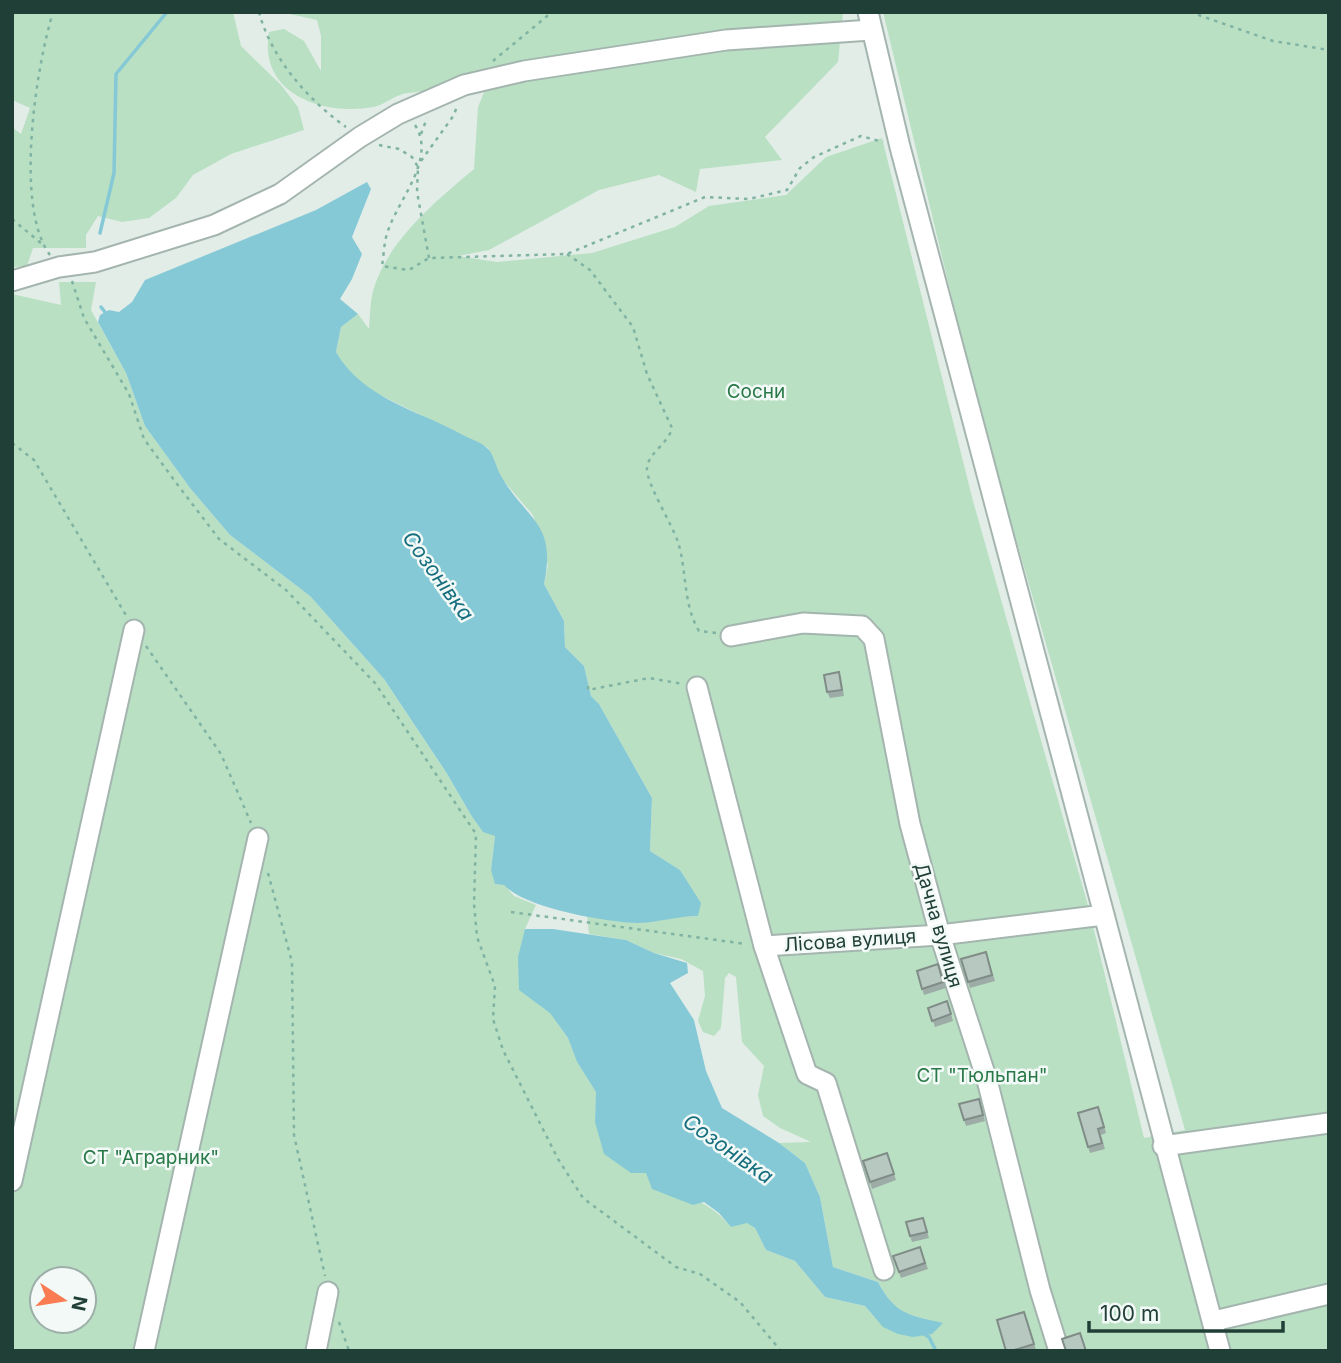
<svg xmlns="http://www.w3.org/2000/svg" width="1341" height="1363" viewBox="0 0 1341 1363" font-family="Inter,sans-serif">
<rect width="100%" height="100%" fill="#e2ede8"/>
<g fill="#b9e0c3" fill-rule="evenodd">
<polygon points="12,12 233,12 241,46 281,85 298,107 304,130 231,154 193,175 176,198 149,218 122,222 98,216 86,235 86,248 33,248 27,266 12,267 12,127 21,134 30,108 12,100"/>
<path d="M281,12H843L838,62L765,137L782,160L700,169L696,192L659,175L599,190L489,250L458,256L497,262L592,253L675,227L709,206L786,195L826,157L882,138L973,501L1089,909L1144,1138L1185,1130L978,406L883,12H1329V1351H12V294L61,305L59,282H96L91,310L126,373L145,426L190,488L230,535L310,596L384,679L446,772L471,815L495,836L491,870L514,896L536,905L525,929L519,989L550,1012L568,1038L577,1062L597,1093L595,1122C611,1138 627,1158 645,1172C674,1194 708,1198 731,1227L747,1222L755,1228L766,1250L795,1261L825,1297L865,1306L874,1317L942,1324C906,1312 898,1318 878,1282L833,1267L820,1197L805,1163L779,1143L811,1142L780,1128L763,1116L758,1095L764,1066L742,1042L736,977L729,973L725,978L721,1028L714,1036L703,1032L698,1021L705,996L703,971L681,959L654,953L626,940L589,934L587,915L640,923L670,917L698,916L680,870L650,851L652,798L599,704L591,696L584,666L565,647L564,621L544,584L548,565L533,515L501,478L488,448L372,391L347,371L336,352L341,327L358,314L369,329C370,317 370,303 373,291C387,241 437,200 474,169L478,107L488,83C461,87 435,90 408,93C396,94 386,104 374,107C324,116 258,95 269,32L284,29L304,41L321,71V36L317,20ZM42,1279H84V1321H42Z"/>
</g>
<g fill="#86c9d6">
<path d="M367,182L371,189L352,237L362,254L352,279L340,299L358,314L341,327L336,352C363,399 418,410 463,435C470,439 481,442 487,448C494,454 496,468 501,476C527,521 557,522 544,584L564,621L565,647L584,666L591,696L599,704L652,798L650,851L680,870L701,903L698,916C679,916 654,923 638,923C605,922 525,908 504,885L495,884L491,870L495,836L483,832L471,815L446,772L384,679L310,596L230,535L190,488L145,426L126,373L98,322L100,315L109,310L119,312L132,302L145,280L316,210Z"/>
<path d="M525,929H553L626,940L654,953L687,963L688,973L670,983L694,1020L706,1071L722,1108L779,1143L805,1163L820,1197L833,1267L878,1282C895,1314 908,1315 943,1323L932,1334L913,1337L898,1334L883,1327L865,1306L825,1297L795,1261L766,1250L755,1228L747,1223L731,1227L719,1213L704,1202L693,1205L652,1189L646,1173H631L604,1154L595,1122L596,1092L577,1062L568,1038L550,1013L519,990L518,957Z"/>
</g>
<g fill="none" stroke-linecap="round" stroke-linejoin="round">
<g stroke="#86c9d6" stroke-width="3.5">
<polyline points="100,233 114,173 116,74 167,12"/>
<polyline points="101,307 108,316"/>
<polyline points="923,1333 929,1337 936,1351"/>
</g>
<defs>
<g id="minor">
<polyline points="868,12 900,147 1220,1351"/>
<polyline points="12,281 59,267 95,262 214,225 280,194 360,137 398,114 464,85 524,71 726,40 871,30"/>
<polyline points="731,636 803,623 862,626 874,639 910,824 940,935 987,1080 1040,1290 1059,1351"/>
<polyline points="697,687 764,946 807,1074 826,1083 884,1270"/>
<polyline points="764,946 940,935 1104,915"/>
<polyline points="1163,1146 1329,1123"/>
<polyline points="12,1181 134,630"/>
<polyline points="1214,1321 1329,1294"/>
<polyline points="144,1351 258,838"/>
<polyline points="316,1351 328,1292"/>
</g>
</defs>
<use href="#minor" stroke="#a4b5af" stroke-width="23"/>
<g stroke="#80b3a3" stroke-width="2.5" stroke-dasharray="3.5 5" stroke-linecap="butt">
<path d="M259,12C271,58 308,100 346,127"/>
<polyline points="1190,12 1273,41 1329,50"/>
<polyline points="493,61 552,12"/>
<path d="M415,125C436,158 401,196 389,228C384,239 384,254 382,266L409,270L429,258L567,254L705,197L749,199L787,190L800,168L814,157L861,136L883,142"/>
<polyline points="421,134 427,118"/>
<polyline points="379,145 399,149 412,157 418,167 417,192 429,258"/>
<polyline points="421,161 454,115 457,106"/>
<polyline points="12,219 42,244"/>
<path d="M567,254L590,270L633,327L647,374L672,428C669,443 648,453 647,468C646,483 672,524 678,542C687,571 683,605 699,631L716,633"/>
<path d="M50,255C14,207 36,68 53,12"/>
<polyline points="72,281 84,318 129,394 144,439 177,484 219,539 286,590 375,683 476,834 474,904 477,937 495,986 493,1019 503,1050 558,1159 583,1198 676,1267 700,1274 740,1302 781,1351"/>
<polyline points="12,443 34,460 127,617"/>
<polyline points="146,646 221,754 251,823"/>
<polyline points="588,686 588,690 649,678 683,684"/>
<polyline points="268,873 292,962 294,1135 325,1276"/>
<polyline points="511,912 746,944"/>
<polyline points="339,1322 349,1351"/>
</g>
<use href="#minor" stroke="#fff" stroke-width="19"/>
</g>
<g fill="#9daca6">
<polygon points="839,672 841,679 844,696 830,698 827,692"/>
<polygon points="988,958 995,981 970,988 968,982"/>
<polygon points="938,964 946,988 924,995 917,971"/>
<polygon points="947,1001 953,1021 935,1027 928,1008"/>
<polygon points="979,1099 985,1121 966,1126 964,1120"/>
<polygon points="1101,1113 1106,1133 1101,1135 1105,1149 1090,1153 1088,1147"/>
<polygon points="887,1153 896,1180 872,1189 863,1161"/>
<polygon points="923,1218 929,1238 912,1242 910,1236"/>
<polygon points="920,1247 928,1269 901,1278 893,1256"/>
<polygon points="1027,1319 1036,1350 1006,1351"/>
</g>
<g fill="#b7c8c1" stroke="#808c87" stroke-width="2">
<polygon points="839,672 842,690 827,692 824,675"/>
<polygon points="986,952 992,975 968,982 961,959"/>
<polygon points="938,964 943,982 922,989 917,971"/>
<polygon points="947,1001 951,1014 932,1021 928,1008"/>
<polygon points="979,1099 983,1115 964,1120 959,1104"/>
<polygon points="1098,1107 1104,1127 1098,1129 1102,1143 1088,1147 1078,1113"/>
<polygon points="887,1153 894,1174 870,1182 863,1161"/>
<polygon points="923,1218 927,1232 910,1236 906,1222"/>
<polygon points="920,1247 925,1263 899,1272 893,1256"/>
<polygon points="1024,1312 1034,1344 1011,1351 1006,1351 997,1320"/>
<polygon points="1080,1333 1086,1351 1066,1351 1062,1339"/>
</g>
<g text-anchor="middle" stroke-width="5" stroke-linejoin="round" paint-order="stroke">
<g font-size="19" fill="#287947" stroke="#f2f9f6">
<text x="756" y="398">Сосни</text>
<text x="982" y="1082">СТ "Тюльпан"</text>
<text x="151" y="1164">СТ "Аграрник"</text>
</g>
<g font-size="19" fill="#203f37" stroke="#f2f9f6">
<text transform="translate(939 925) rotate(74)" y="7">Дачна вулиця</text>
<text transform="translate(850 940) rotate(-4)" y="7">Лісова вулиця</text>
</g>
<g font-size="21" font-style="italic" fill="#166e7f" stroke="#f2f9f6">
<text transform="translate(438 576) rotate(54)" y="7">Созонівка</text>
<text transform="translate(728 1149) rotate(35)" y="7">Созонівка</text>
</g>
</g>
<rect width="1341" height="1363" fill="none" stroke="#203f37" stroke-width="28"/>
<g transform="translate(63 1300) rotate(102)"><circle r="33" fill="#f2f9f6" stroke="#9eafaa" stroke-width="2"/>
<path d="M0-5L12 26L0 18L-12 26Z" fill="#fb7c52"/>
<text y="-10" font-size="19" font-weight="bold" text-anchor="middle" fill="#203f37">N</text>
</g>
<path d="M1089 1321v10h194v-10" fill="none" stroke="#203f37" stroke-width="3.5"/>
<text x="1100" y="1321" font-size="21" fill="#203f37" stroke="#f2f9f6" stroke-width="5" paint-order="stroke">100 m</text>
</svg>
